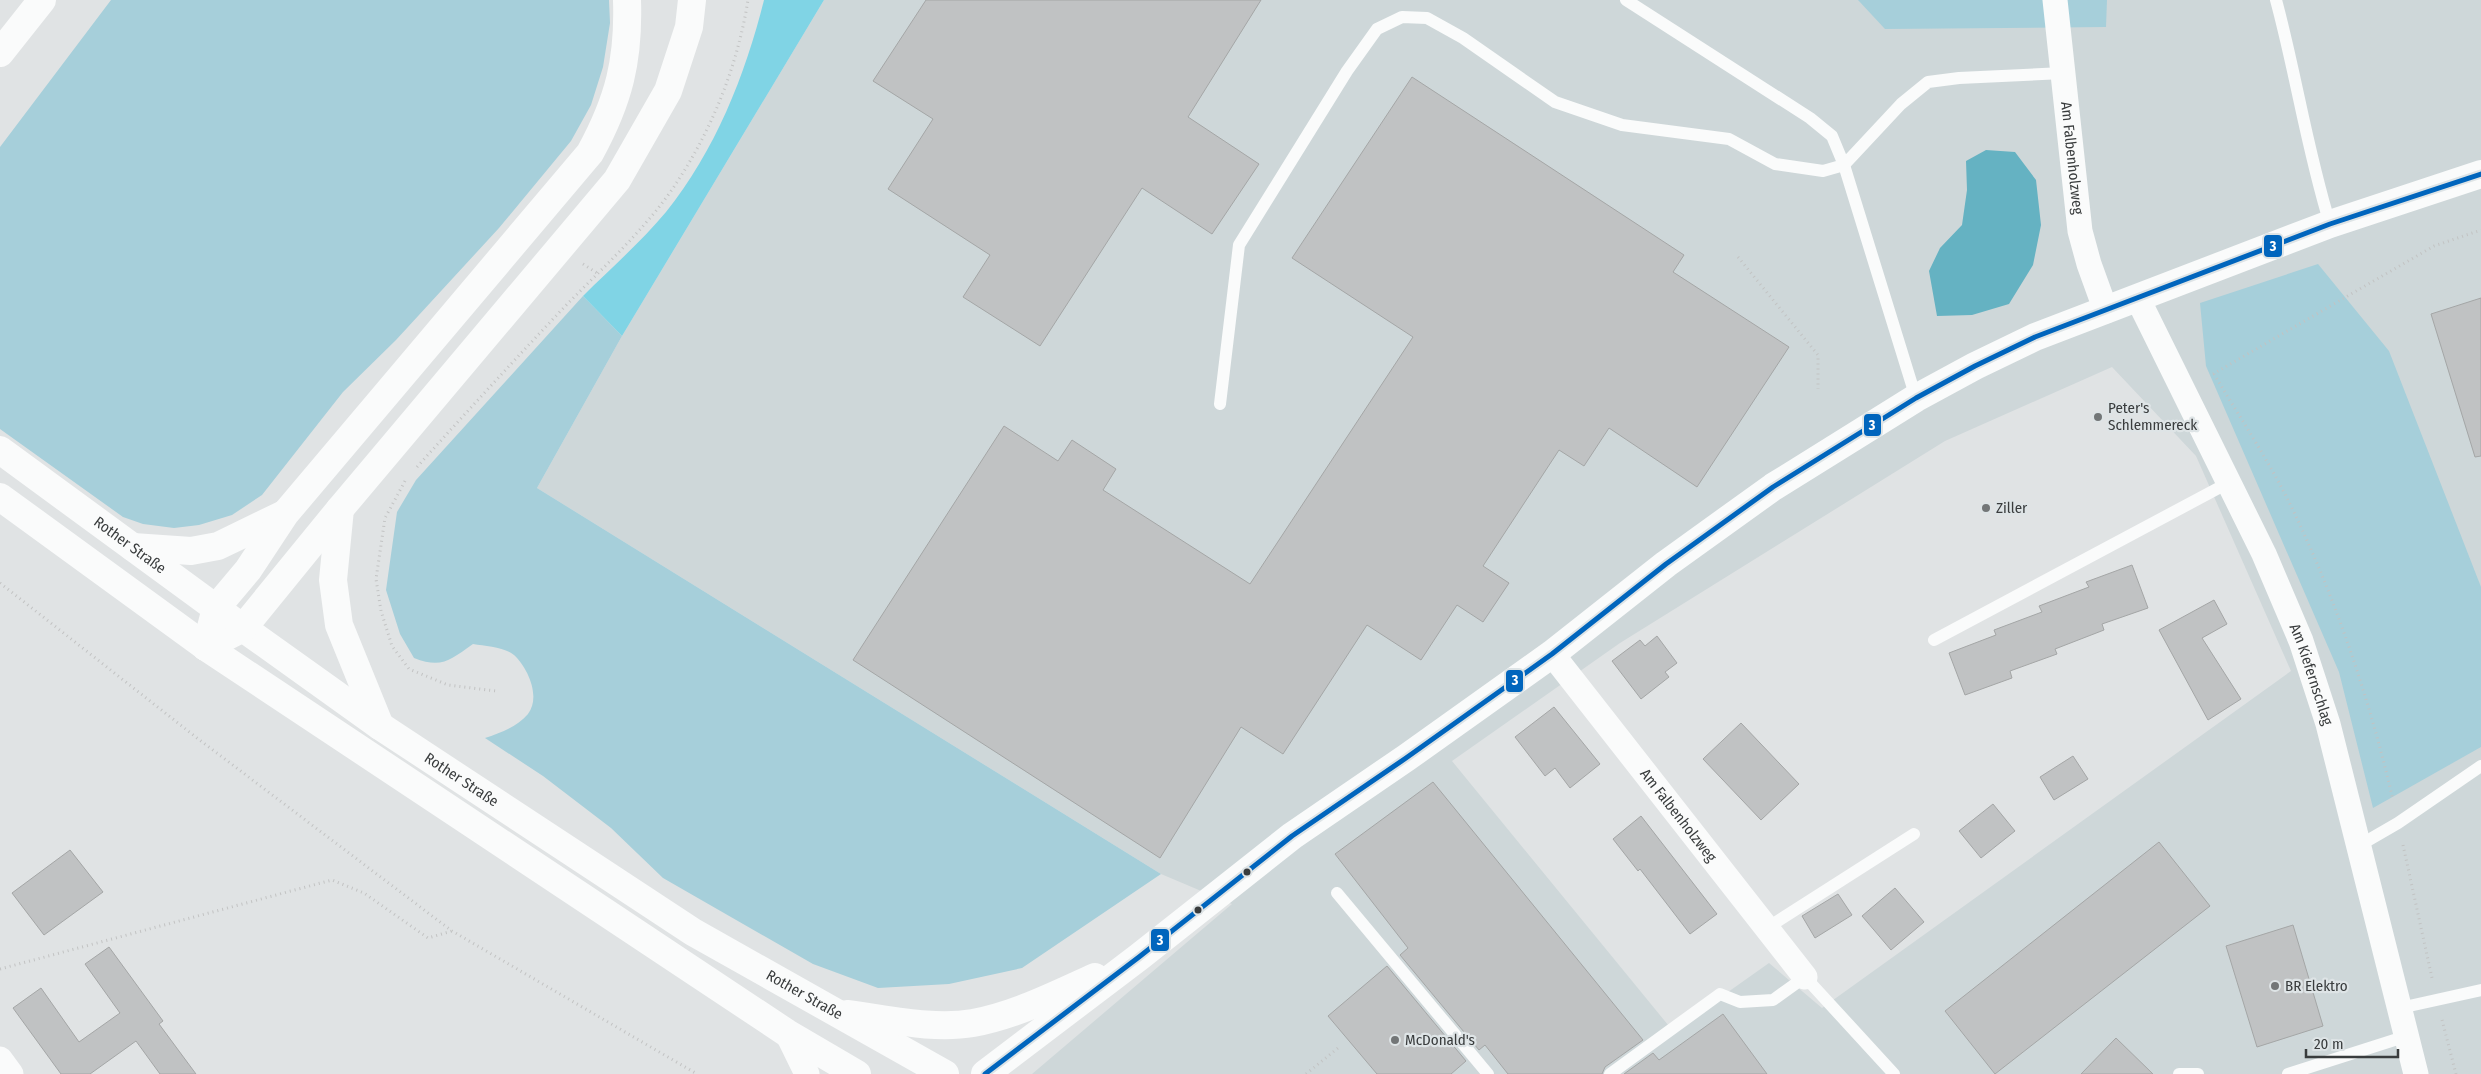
<svg xmlns="http://www.w3.org/2000/svg" width="2481" height="1074" viewBox="0 0 2481 1074" font-family="'Fira Sans Condensed',sans-serif">
<rect width="100%" height="100%" fill="#e0e3e4"/>
<path fill="#ced7d9" fill-rule="evenodd" d="M824,0H2481V1074H1032L1232,904L1161,874L537,488L622,336ZM2112,367L2196,456L2291,671L1822,1008L1769,963L1673,1031L1452,761L1620,643L1945,441Z"/>
<g fill="#a6cfda">
<polygon points="111,0 609,0 610,23 603,67 591,105 571,141 499,228 396,340 343,392 262,495 232,515 199,525 174,528 143,524 123,517 0,429 0,147"/>
<polygon points="1858,0 2107,0 2106,27 1885,29"/>
<polygon points="2318,264 2389,351 2481,587 2481,747 2373,808 2339,672 2206,366 2200,303"/>
<path d="M583,296L622,336L537,488L1161,874L1022,968L949,984L878,988L813,964L663,878L611,828L543,776L485,738C500,733 517,727 528,714C541,697 528,668 514,655C504,647 486,646 473,644C450,660 442,669 414,658L400,634L386,590L397,512L416,480Z"/>
</g>
<path fill="#80d4e5" d="M764,0H824L622,336L583,296C610,269 641,242 666,212C715,151 745,76 764,0Z"/>
<polygon fill="#65b2c2" points="1986,150 2015,152 2036,180 2041,225 2033,265 2009,304 1972,315 1937,316 1929,271 1940,248 1962,225 1967,190 1966,161"/>
<g fill="#c0c2c3" stroke="#a4a6a6">
<polygon points="926,0 1261,0 1188,117 1259,164 1212,234 1142,188 1040,346 963,297 990,255 888,189 933,119 873,81"/>
<polygon points="1412,77 1684,255 1673,272 1789,347 1697,487 1609,428 1584,466 1559,450 1483,566 1509,583 1483,622 1457,605 1421,660 1367,625 1283,754 1241,727 1160,858 853,660 1004,426 1058,461 1072,440 1116,469 1103,490 1250,584 1413,337 1292,258"/>
<polygon points="2481,298 2481,456 2475,457 2431,314"/>
<polygon points="2132,565 2148,608 2102,624 2104,630 2055,649 2057,654 2010,671 2012,678 1965,695 1949,653 1996,635 1994,630 2042,612 2039,606 2089,587 2086,582"/>
<polygon points="2214,600 2227,624 2202,638 2241,699 2208,720 2159,630"/>
<polygon points="1657,636 1677,663 1665,672 1669,677 1641,699 1612,661 1640,640 1645,646"/>
<polygon points="1554,707 1600,764 1570,788 1555,768 1545,776 1515,737"/>
<polygon points="1741,723 1799,784 1761,820 1703,759"/>
<polygon points="2073,756 2088,779 2054,800 2040,777"/>
<polygon points="1433,782 1643,1040 1605,1067 1602,1074 1508,1074 1485,1045 1479,1050 1400,955 1408,948 1335,854"/>
<polygon points="1993,804 2015,831 1981,858 1959,831"/>
<polygon points="1641,816 1717,914 1690,934 1640,869 1638,871 1613,839"/>
<polygon points="2159,842 2210,906 1995,1074 1945,1011"/>
<polygon points="70,850 103,892 44,935 12,893"/>
<polygon points="1895,888 1924,922 1891,950 1862,916"/>
<polygon points="1838,894 1852,915 1815,938 1802,916"/>
<polygon points="2293,925 2323,1026 2257,1047 2226,946"/>
<polygon points="109,947 163,1021 159,1024 196,1074 160,1074 136,1041 90,1074 61,1074 13,1008 41,988 79,1042 120,1013 85,964"/>
<polygon points="1387,966 1466,1061 1451,1074 1377,1074 1328,1016"/>
<polygon points="1723,1014 1767,1074 1624,1074 1653,1053 1659,1060"/>
<polygon points="2116,1038 2153,1074 2081,1074"/>
</g>
<g fill="none" stroke-linecap="round" stroke-linejoin="round">
<g stroke="#c2c3c3" stroke-width="3" stroke-dasharray="1 4" stroke-linecap="butt">
<polyline points="1738,257 1818,355 1818,389"/>
<polyline points="583,264 597,273"/>
<polyline points="2213,374 2434,246 2481,230"/>
<path d="M2214,374C2239,416 2267,458 2289,502C2335,596 2369,697 2393,800"/>
<path d="M417,467C462,417 507,368 553,319C595,274 646,231 679,179C714,125 738,63 748,0"/>
<polyline points="405,481 385,518 376,579 381,611 392,646 409,669 448,685 496,691"/>
<polyline points="0,583 197,738 452,931 697,1074"/>
<polyline points="2403,845 2432,978"/>
<polyline points="0,969 332,880 364,893 428,938 452,931"/>
<polyline points="2442,1020 2456,1074"/>
<polyline points="1306,1074 1338,1048"/>
</g>
<g stroke="#fafbfb" stroke-width="12">
<polyline points="1626,0 1810,118 1832,136 1844,165 1916,398"/>
<path d="M2276,0C2296,74 2307,150 2330,224"/>
<polyline points="1220,404 1239,245 1347,71 1377,29 1402,17 1427,18 1463,38 1555,102 1622,125 1729,139 1775,164 1823,171 1844,165 1901,104 1928,82 1959,78 2063,73"/>
<polyline points="1934,640 2228,483"/>
<polyline points="2360,845 2398,823 2481,766"/>
<polyline points="1337,893 1488,1074"/>
<polyline points="1767,928 1914,834"/>
<polyline points="2400,1008 2481,990"/>
<polyline points="1610,1074 1720,994 1740,1002 1773,1000 1805,977 1894,1074"/>
<polyline points="2179,1074 2198,1074"/>
<polyline points="2288,1074 2407,1036"/>
</g>
<g stroke="#fafbfb" stroke-width="25">
<path id="s1" d="M2055,0L2080,231L2089,264L2106,311"/>
<path id="s2" d="M2138,299L2264,554L2301,641L2328,724L2416,1074"/>
<path id="s3" d="M1552,654L1805,977"/>
<polyline points="787,1033 807,1074"/>
<polyline points="0,1059 11,1074"/>
</g>
<g stroke="#fafbfb" stroke-width="28">
<path id="s4" d="M243,628L380,726L693,932L945,1074"/>
<polyline points="206,647 787,1033 857,1074"/>
<path d="M847,1014C888,1019 933,1030 973,1023C1016,1015 1055,995 1095,977"/>
<polyline points="985,1074 1139,957 1292,836 1406,758 1552,654 1666,564 1773,487 1916,398 1975,366 2035,337 2330,224 2481,174"/>
</g>
<g stroke="#fafbfb" stroke-width="28">
<path id="s5" d="M0,450L243,628"/>
<polyline points="0,497 206,647"/>
</g>
<g stroke="#fafbfb" stroke-width="28">
<polyline points="0,53 42,0"/>
<polyline points="340,509 333,580 339,625 380,726"/>
<polyline points="133,547 191,551 218,546 284,514"/>
<polyline points="206,647 243,628 340,509 617,180 668,91 689,27 692,0"/>
<path d="M206,647L216,608L248,570L285,514L590,153C619,100 629,60 627,0"/>
</g>
<defs>
<polyline id="bus-1" points="985,1074 1139,957 1292,836 1406,758 1552,654 1666,564 1773,487 1916,398 1975,366 2035,337 2330,224 2481,174"/>
</defs>
<use href="#bus-1" stroke="#dee4e6" stroke-width="9"/>
<use href="#bus-1" stroke="#0065bd" stroke-width="5"/>
</g>
<g fill="#737677" stroke="#dee4e6" stroke-width="2">
<circle cx="2098" cy="417" r="5"/>
<circle cx="1986" cy="508" r="5"/>
<circle cx="2275" cy="986" r="5"/>
<circle cx="1395" cy="1040" r="5"/>
</g>
<g fill="#393c3d" stroke="#dee4e6" stroke-width="2">
<circle cx="1247" cy="872" r="4.5"/>
<circle cx="1198" cy="910" r="4.5"/>
</g>
<g text-anchor="middle" stroke-width="4.5" stroke-linejoin="round" paint-order="stroke">
<g font-size="15" fill="#393c3d" stroke="#dee4e6">
<text dy="5" stroke="none"><textPath href="#s1" startOffset="159">Am Falbenholzweg</textPath></text>
<text dy="5" stroke="none"><textPath href="#s5" startOffset="161">Rother Straße</textPath></text>
<text dy="5" stroke="none"><textPath href="#s2" startOffset="414">Am Kiefernschlag</textPath></text>
<text dy="5" stroke="none"><textPath href="#s4" startOffset="266">Rother Straße</textPath></text>
<text dy="5" stroke="none"><textPath href="#s3" startOffset="205">Am Falbenholzweg</textPath></text>
<text dy="5" stroke="none"><textPath href="#s4" startOffset="671">Rother Straße</textPath></text>
</g>
<g font-size="15" fill="#393c3d" stroke="#dee4e6" text-anchor="start">
<text x="2108" y="413">Peter's<tspan x="2108" dy="17">Schlemmereck</tspan></text>
<text x="1996" y="513">Ziller</text>
<text x="2285" y="991">BR Elektro</text>
<text x="1405" y="1045">McDonald's</text>
</g>
</g>
<g stroke="#dee4e6" stroke-width="2">
<rect x="2263" y="234" width="20" height="24" rx="5" fill="#0065bd"/>
<rect x="1863" y="413" width="19" height="24" rx="5" fill="#0065bd"/>
<rect x="1505" y="669" width="19" height="24" rx="5" fill="#0065bd"/>
<rect x="1150" y="928" width="20" height="24" rx="5" fill="#0065bd"/>
</g>
<g font-size="14" text-anchor="middle" font-weight="bold" fill="#fff">
<text x="2273" y="251">3</text>
<text x="1872" y="430">3</text>
<text x="1515" y="685">3</text>
<text x="1160" y="945">3</text>
</g>
<path d="M2306 1049v8h92v-8" fill="none" stroke="#393c3d" stroke-width="2.5"/>
<text x="2314" y="1049" font-size="15" fill="#393c3d" stroke="#dee4e6" stroke-width="4" paint-order="stroke">20 m</text>
</svg>
